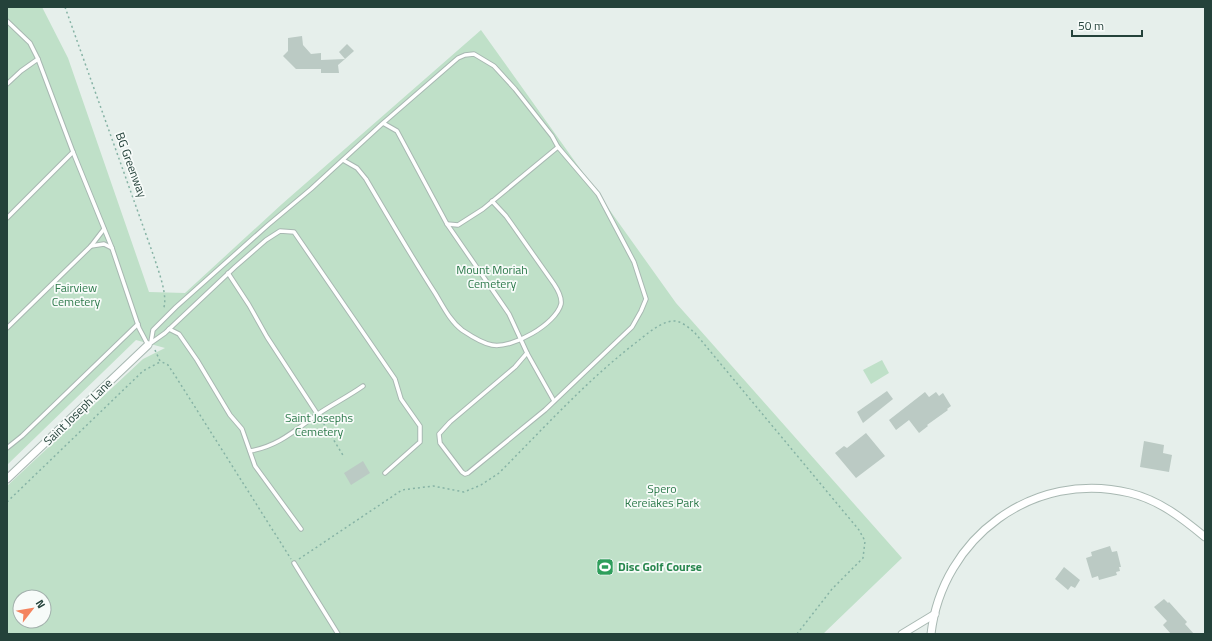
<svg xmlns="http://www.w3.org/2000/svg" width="1212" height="641" viewBox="0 0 1212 641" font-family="'Titillium Web',sans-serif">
<rect width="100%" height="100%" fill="#e6efeb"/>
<g fill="#bfe0c8" fill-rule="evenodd">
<path d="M7,7H42L68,58L149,292L185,293L282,204L481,30L676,303L902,558L823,634H7V486L143,359L165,348L136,340L7,465ZM20,597H44V621H20Z"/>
<polygon points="882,360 889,373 871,384 863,370"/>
</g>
<g fill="#bbcac4">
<polygon points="302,36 303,45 311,54 321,53 321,60 345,59 338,65 339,73 321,73 321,69 296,69 283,56 288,51 288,38"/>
<polygon points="347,44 354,51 345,59 339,52"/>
<polygon points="887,391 893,399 863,423 857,412"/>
<polygon points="925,392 929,397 936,392 939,396 943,393 951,406 947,409 948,410 927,425 928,426 919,433 909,420 896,430 889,420"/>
<polygon points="866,433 885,456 856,478 835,453 844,446 847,448"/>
<polygon points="1144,441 1164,445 1163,453 1172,455 1169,472 1140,467"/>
<polygon points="363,461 370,473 351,485 344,473"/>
<polygon points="1110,546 1112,552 1117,551 1121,567 1119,567 1120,571 1116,572 1117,575 1099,580 1098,576 1092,578 1086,558 1092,556 1091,552"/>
<polygon points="1064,567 1080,580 1075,588 1071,586 1068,590 1055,579"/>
<polygon points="1164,599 1168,603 1169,602 1187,622 1185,624 1194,634 1171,634 1163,625 1167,621 1154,607"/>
</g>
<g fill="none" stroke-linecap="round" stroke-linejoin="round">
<defs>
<g id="lane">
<polyline points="7,21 30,43 38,59 73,152 112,248 139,328 148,345 165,333 235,267 266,240 280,231 294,232 395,379 401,399 420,426 420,442 385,473"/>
<polyline points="7,84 21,71 38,59"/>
<path d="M343,160L357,168L366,179C389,218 411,256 435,293C443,306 450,321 462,330C471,336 481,343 492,345C512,349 556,324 561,304C562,297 558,290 554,284L506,216L492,201"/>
<polyline points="7,218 73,152"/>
<polyline points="447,224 458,225 483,209 558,147"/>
<polyline points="91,246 104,244 112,248"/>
<polyline points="228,273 249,305 267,337 318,415"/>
<polyline points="7,328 91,246 104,229"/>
<polyline points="169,329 179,334 197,360 230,415 242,429 255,466 301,529"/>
<polyline points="151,342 153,330 176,307 268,225 311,189 383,123 390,117 458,58 465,55 474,54 494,66 515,89 552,136 558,147 598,194 634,262 646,299 641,311 632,327 545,410 468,473 465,474 462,472 440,443 439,434 450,422 515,367 527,353 509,314 447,224 397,131 383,123"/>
<polyline points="527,353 554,401"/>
<polyline points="7,448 22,436 138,324"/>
<path d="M250,451C279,446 295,430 318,414C333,404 349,396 363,386"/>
<polyline points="294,563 338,634"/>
</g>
<g id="street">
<polyline points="7,479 148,345"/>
<polyline points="902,634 935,614"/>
<path d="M931,634C942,538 1034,469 1130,493C1159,500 1182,518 1205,537"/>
</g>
</defs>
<use href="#lane" stroke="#a8b8b2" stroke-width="5.5"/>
<use href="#street" stroke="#a8b8b2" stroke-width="9"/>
<g stroke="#86b3a5" stroke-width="1.5" stroke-dasharray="2 3" stroke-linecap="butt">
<path d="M65,7L154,257C158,270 169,297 163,310"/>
<polyline points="155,350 160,361 168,365 176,377 291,559"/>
<polyline points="321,419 344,457"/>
<polyline points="7,502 143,371 160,362"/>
<path d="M299,559L402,490L433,486L464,492L481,485L499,473C544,428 587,380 638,341C647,334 659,323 672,321C681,320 689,328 695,333L859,530L865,541L863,558L832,589L797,634"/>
</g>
<use href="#lane" stroke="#fff" stroke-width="3.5"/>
<use href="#street" stroke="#fff" stroke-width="7"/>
</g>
<defs>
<symbol id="stadium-square" viewBox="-11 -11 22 22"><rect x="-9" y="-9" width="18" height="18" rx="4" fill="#2e9e5b" stroke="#f7fbf9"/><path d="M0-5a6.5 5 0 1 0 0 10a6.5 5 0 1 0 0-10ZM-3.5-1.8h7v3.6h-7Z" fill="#fff"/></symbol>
</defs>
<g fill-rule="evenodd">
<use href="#stadium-square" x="595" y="557" width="20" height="20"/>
</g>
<g text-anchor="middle" stroke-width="3.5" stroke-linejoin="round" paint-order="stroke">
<g font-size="12" fill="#24423a" stroke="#f7fbf9">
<text transform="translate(131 165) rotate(70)" y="4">BG Greenway</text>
<text transform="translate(78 412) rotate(-44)" y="4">Saint Joseph Lane</text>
</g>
<g font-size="12" fill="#2d7a4b" stroke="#f7fbf9">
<text x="492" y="274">Mount Moriah<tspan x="492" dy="14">Cemetery</tspan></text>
<text x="76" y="292">Fairview<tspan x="76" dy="14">Cemetery</tspan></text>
<text x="319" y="422">Saint Josephs<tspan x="319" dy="14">Cemetery</tspan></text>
<text x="662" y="493">Spero<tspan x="662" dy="14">Kereiakes Park</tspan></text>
</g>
<g font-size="12" font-weight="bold" fill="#27864d" stroke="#f7fbf9" text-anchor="start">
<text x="618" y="571">Disc Golf Course</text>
</g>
</g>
<rect width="1212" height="641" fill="none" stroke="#24423a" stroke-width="16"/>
<g transform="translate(32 609) rotate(59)"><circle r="19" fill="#f7fbf9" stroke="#a3b1ad"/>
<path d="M0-3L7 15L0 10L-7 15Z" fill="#f4845f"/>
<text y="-6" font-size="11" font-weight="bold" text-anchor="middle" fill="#24423a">N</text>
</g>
<path d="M1072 30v6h70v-6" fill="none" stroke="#24423a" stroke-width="2"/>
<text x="1078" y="30" font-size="12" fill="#24423a" stroke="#f7fbf9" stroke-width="3" paint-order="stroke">50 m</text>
</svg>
